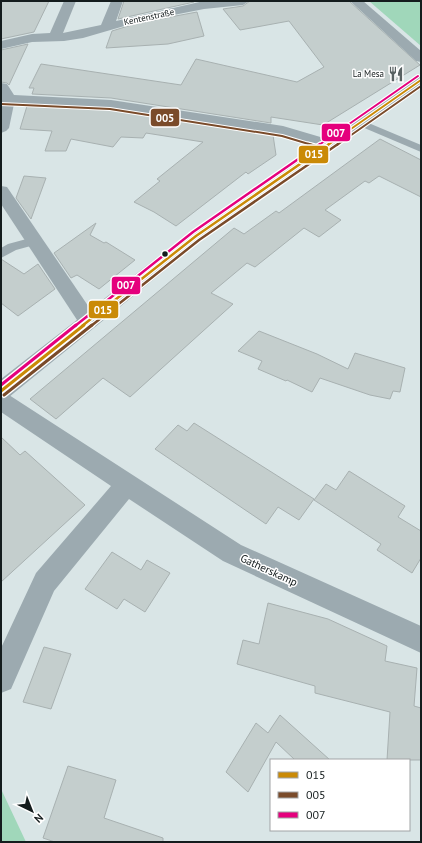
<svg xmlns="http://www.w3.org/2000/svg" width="422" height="843" viewBox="0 0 422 843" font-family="'PT Sans',sans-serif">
<rect width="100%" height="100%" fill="#d9e5e6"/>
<g fill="#a0d7ba">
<polygon points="369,1 421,1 421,46"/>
<polygon points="1,789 26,842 1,842"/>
</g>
<g fill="#c4cecd" stroke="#a8b1b1">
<polygon points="1,1 49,1 34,32 1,39"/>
<polygon points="124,1 194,1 194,2 118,19"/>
<polygon points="250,1 349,1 420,65 323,125 271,117 271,123 111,98 32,94 34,88 29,88 41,64 181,85 196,59 297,82 324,67 289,21 240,30 223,9 243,6"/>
<polygon points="197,12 204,36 168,44 106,48 112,31 138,23"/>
<polygon points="28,44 9,85 7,83 1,82 1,50"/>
<polygon points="27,106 111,110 273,135 276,155 248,174 246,172 176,226 154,212 134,202 160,181 157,179 203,142 146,133 143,138 121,137 113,147 71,139 66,151 45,151 52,131 20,129"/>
<polygon points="380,139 421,160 421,197 379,176 369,183 365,181 325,210 341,220 319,237 304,228 255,267 247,263 211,293 233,304 130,397 103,378 56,419 30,399 234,228 244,234 276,211 279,213"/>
<polygon points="24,176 46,178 31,219 16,198"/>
<polygon points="96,223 90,235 104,243 106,242 135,260 99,289 77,275 71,278 54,253"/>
<polygon points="1,259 24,274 38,264 55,289 18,316 1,303"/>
<polygon points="259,331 317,354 348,369 355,353 405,368 400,392 393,391 390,399 370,395 320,378 312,392 287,380 286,381 258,369 262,361 238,351"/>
<polygon points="194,423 314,499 299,520 278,507 266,524 155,449 178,425 187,431"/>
<polygon points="1,437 20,455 25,451 85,505 1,582"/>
<polygon points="349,471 405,506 398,517 421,531 421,558 412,573 377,550 381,544 314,500 326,484 336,490"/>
<polygon points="112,552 141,570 147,560 170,573 145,612 124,599 117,609 85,589"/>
<polygon points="268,603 328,619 387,646 385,661 417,668 414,706 421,708 421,760 387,760 390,712 315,693 315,686 237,664 243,640 259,644"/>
<polygon points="44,647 71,654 51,709 23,702"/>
<polygon points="280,715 330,760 295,760 276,742 248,792 226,772 256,723 268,733"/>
<polygon points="68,766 116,780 104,818 163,838 163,842 55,842 43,838"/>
</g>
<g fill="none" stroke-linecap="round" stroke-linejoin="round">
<g fill="#9caab0" fill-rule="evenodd">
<polygon points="359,119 421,145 421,152 355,124 354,122"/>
<polygon points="34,237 38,238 40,241 38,244 16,250 1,258 1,248 8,244"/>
</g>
<g fill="#9caab0" fill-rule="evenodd">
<polygon points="64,1 76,1 63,33 101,25 111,1 123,1 116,21 204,1 249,1 243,5 204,9 138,22 83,38 64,41 32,42 1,49 1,41 32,34 50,33"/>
<polygon points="350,1 363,1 421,51 421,62 416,61"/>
<polygon points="1,83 7,84 14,95 111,100 283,126 334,141 336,144 334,147 328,149 281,135 111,108 14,104 9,128 6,131 1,133"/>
<polygon points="1,186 7,187 95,316 98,321 95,326 88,328 81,326 1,204"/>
<polygon points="1,392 9,395 241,545 421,626 421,653 223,561 129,499 54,591 11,689 1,693 1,648 36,573 111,486 1,412"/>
</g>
<polygon fill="#9caab0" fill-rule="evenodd" points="421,76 421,87 202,240 9,397 1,400 1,379 190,232 416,77"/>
<defs>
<polyline id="bus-1-far2" points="328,145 421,80"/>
<polyline id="bus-1-far1" points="82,326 196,236 329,144"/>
<polyline id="bus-1" points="1,391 84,325"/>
<g id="bus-2-far2">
<polyline points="1,104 110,109 282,136 312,145"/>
<polyline points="337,145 421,86"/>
</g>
<g id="bus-2-far1">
<polyline points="308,144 327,149"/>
<polyline points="91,326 199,240 338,144"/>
</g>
<polyline id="bus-2" points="4,395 92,325"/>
<polyline id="bus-3-far2" points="319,145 418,76"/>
<polyline id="bus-3-far1" points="75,326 193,232 320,144"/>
<polyline id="bus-3" points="1,385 76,325"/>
</defs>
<use href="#bus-1-far2" stroke="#fff" stroke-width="4"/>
<use href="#bus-1-far1" stroke="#fff" stroke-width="5"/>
<use href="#bus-1" stroke="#fff" stroke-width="6"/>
<use href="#bus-2-far2" stroke="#fff" stroke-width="4"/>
<use href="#bus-2-far1" stroke="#fff" stroke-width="5"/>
<use href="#bus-2" stroke="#fff" stroke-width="6"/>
<use href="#bus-3-far2" stroke="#fff" stroke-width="4"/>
<use href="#bus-3-far1" stroke="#fff" stroke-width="5"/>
<use href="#bus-3" stroke="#fff" stroke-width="6"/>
<use href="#bus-1-far2" stroke="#ca8a06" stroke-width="2"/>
<use href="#bus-1-far1" stroke="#ca8a06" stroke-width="2.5"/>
<use href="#bus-1" stroke="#ca8a06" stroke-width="3"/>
<use href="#bus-2-far2" stroke="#7a4b2a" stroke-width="2"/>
<use href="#bus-2-far1" stroke="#7a4b2a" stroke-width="2.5"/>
<use href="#bus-2" stroke="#7a4b2a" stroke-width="3"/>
<use href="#bus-3-far2" stroke="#e5007d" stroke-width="2"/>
<use href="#bus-3-far1" stroke="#e5007d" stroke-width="2.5"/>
<use href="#bus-3" stroke="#e5007d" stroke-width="3"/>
</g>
<defs>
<symbol id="restaurant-bare" viewBox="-9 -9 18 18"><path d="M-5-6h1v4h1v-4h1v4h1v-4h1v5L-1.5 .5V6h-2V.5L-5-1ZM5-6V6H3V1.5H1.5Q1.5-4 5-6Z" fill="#596263" stroke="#fff" stroke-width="2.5" paint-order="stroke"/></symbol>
</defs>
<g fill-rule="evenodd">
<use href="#restaurant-bare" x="385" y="63" width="22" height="22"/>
</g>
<circle fill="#141c1d" stroke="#fff" stroke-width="1.5" cx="165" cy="254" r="3.5"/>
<g text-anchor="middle" stroke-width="3" stroke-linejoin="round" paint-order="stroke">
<g font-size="9" fill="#141c1d" stroke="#fff">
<text transform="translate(149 17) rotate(-12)" y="3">Kentenstraße</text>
</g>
<g font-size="9" fill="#141c1d" stroke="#fff" text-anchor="end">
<text x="384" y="77">La Mesa</text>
</g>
<g font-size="11" fill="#141c1d" stroke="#fff">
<text transform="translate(269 570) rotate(25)" y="4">Gatherskamp</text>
</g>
</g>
<g stroke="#fff" stroke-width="1.5">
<rect x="150" y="108" width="30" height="19" rx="4" fill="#7a4b2a"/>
<rect x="321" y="123" width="30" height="19" rx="4" fill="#e5007d"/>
<rect x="298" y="145" width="31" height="19" rx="4" fill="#ca8a06"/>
<rect x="111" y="276" width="30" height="19" rx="4" fill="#e5007d"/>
<rect x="88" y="300" width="31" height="19" rx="4" fill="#ca8a06"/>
</g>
<g font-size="11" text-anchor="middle" font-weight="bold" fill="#fff">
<text x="165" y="122">005</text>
<text x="336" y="137">007</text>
<text x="314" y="158">015</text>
<text x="126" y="289">007</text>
<text x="103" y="314">015</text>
</g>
<rect width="422" height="843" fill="none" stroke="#141c1d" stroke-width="4"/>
<rect x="270" y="759" width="140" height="72" fill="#ffffff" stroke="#a1a4a5"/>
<rect x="278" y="772" width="20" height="6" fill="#ca8a06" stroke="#a1a4a5"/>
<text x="306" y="779" font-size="12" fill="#141c1d">015</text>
<rect x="278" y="792" width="20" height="6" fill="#7a4b2a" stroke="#a1a4a5"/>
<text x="306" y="799" font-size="12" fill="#141c1d">005</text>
<rect x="278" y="812" width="20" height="6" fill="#e5007d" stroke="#a1a4a5"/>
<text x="306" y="819" font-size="12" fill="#141c1d">007</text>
<g transform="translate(32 811) rotate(137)" stroke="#ffffff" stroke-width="3" paint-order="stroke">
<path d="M0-3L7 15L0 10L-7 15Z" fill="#141c1d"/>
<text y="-6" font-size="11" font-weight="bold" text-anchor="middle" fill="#141c1d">N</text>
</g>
</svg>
